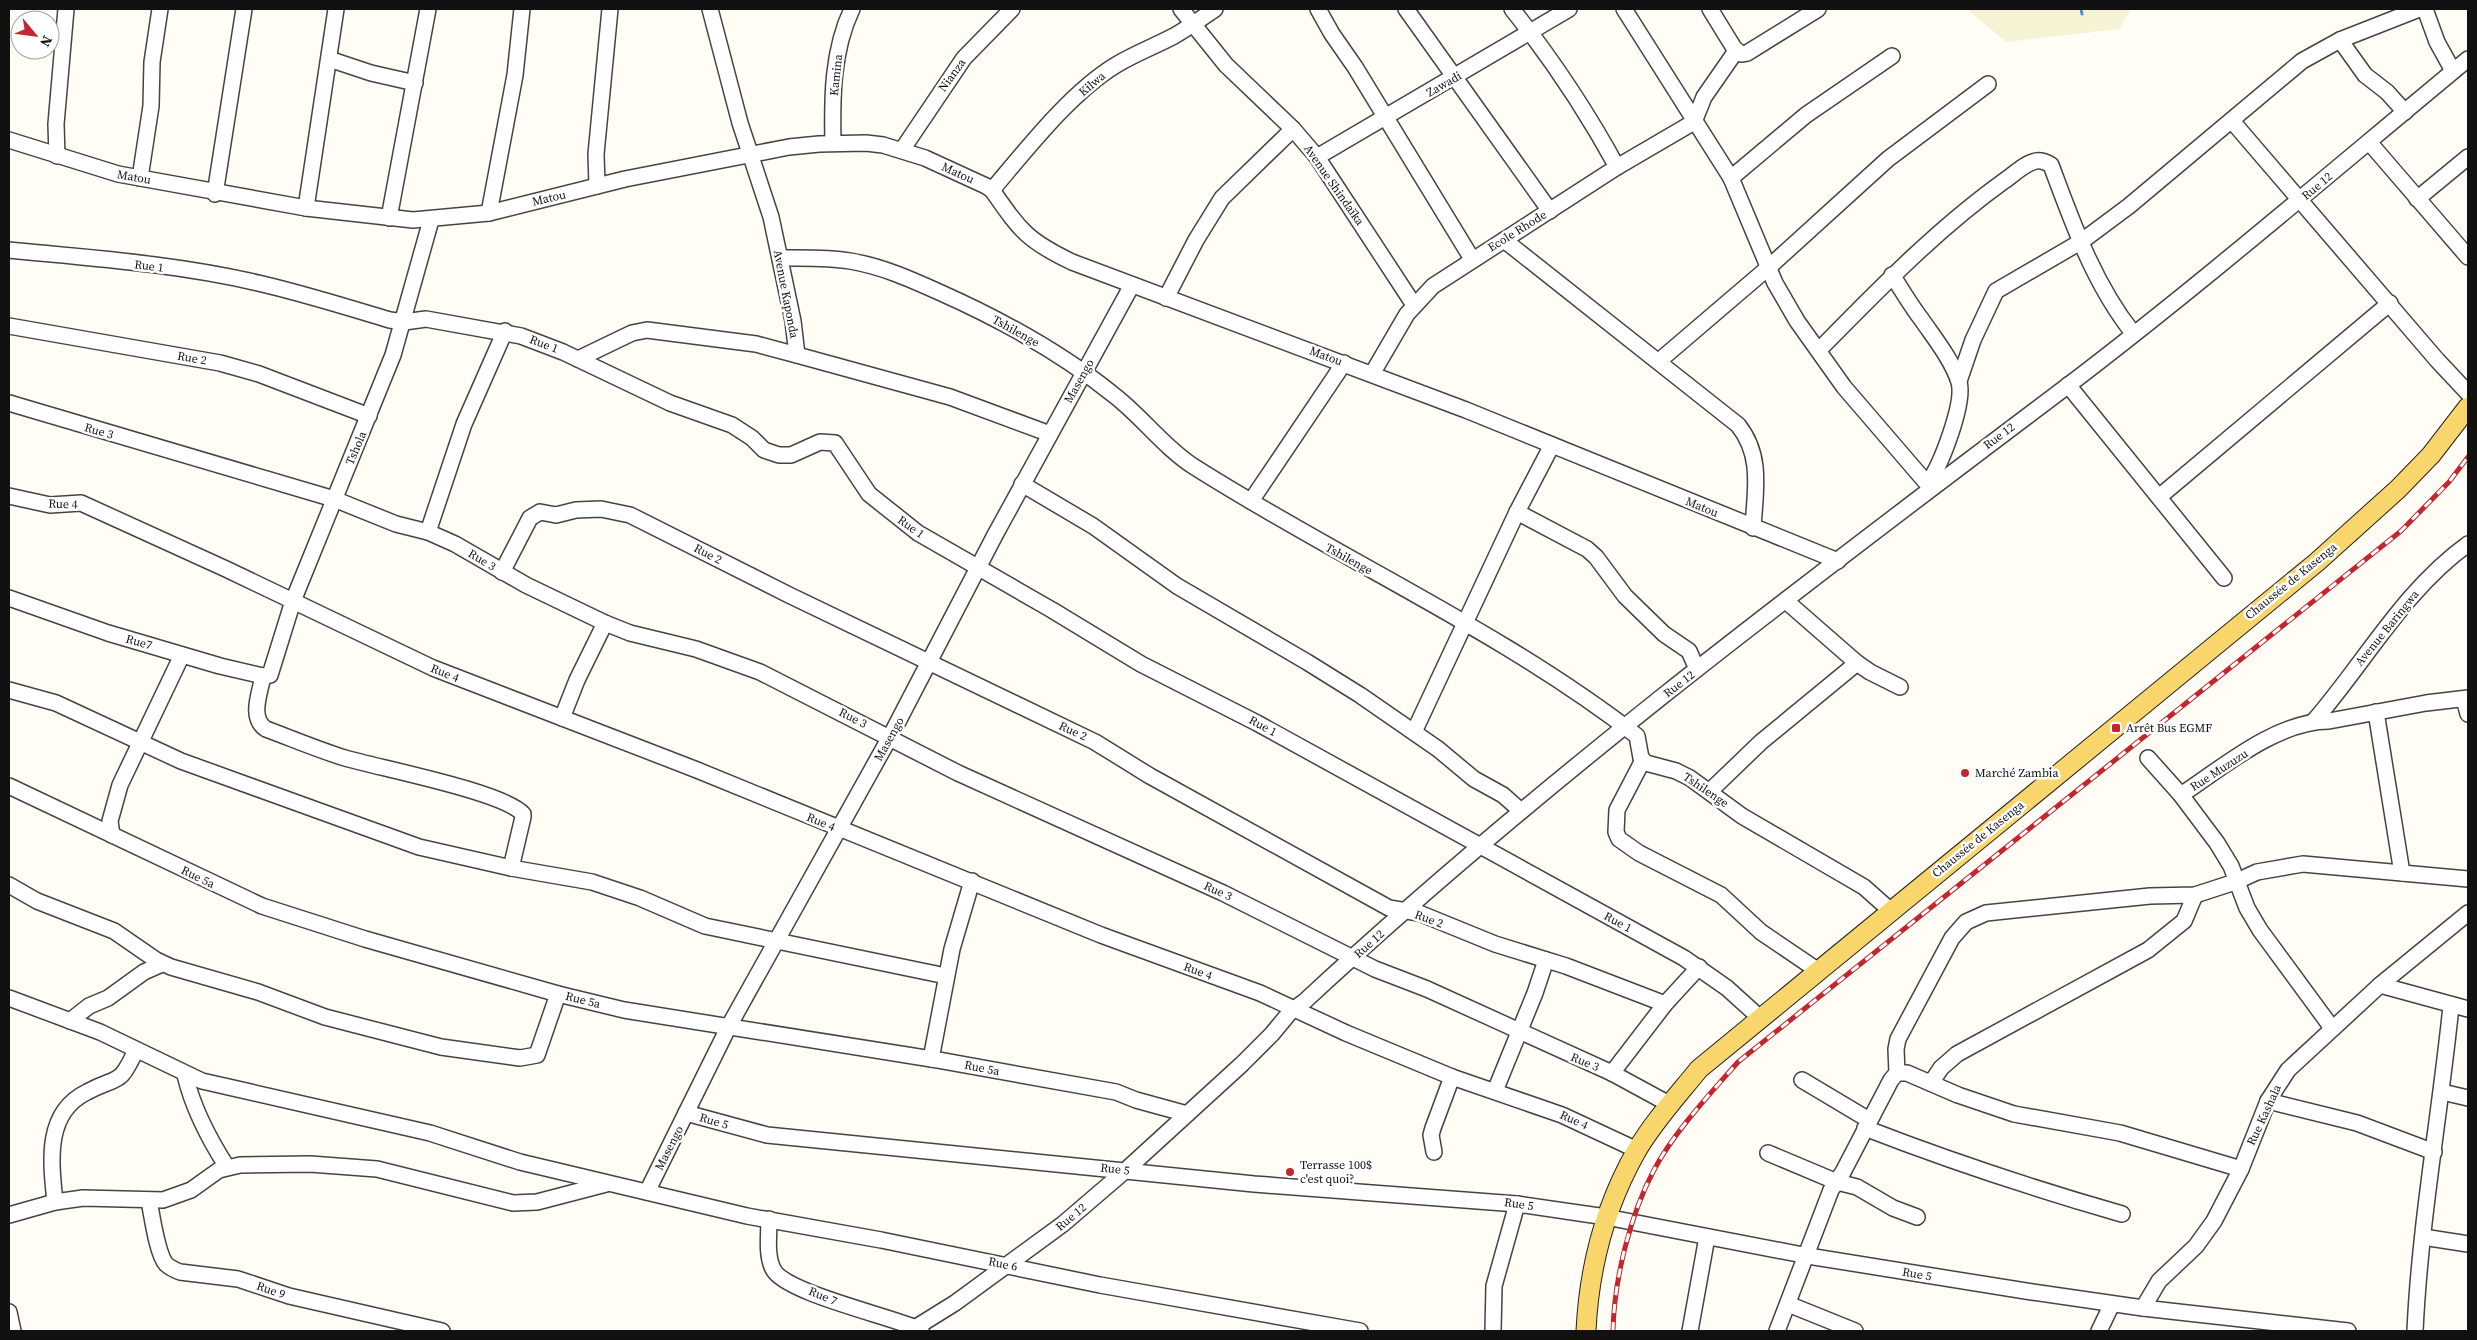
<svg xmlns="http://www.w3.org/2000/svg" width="2477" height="1340" viewBox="0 0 2477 1340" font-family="'Source Serif 4',serif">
<rect width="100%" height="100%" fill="#fffdf5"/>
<polygon fill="#f6f3d4" points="1967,9 2131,9 2119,29 2006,42"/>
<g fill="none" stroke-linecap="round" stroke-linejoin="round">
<polyline stroke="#3f96cf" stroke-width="3" points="2081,9 2082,14"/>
<defs>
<g id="minor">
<polyline points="710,9 740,123 771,217 793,321 797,355"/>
<polyline points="1181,9 1226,65 1293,129 1317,157 1414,305"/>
<polyline points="1318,9 1332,34 1355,67 1472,259"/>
<polyline points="1406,9 1550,211"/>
<path d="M1512,9C1551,58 1587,112 1617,167"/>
<polyline points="1624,9 1731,178 1775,283 1797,321 1844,387 1930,487"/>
<polyline points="1710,9 1734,48 1741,54 1747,53 1818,9"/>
<polyline points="2425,9 2437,42 2453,71"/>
<polyline points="2340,40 2365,75 2387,92 2405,112"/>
<polyline points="329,59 371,73 415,83"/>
<polyline points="2232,121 2437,360 2468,393"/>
<path d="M9,140L118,174L306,208L413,220L489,213L625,179L789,147L819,144L866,143L883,145L925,158L986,186L992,190C1020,230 1026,240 1072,262L1466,410L1838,561"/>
<polyline points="2369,142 2468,257"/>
<path d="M833,143C832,98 832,51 852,9"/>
<polyline points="902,150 964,58 1012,9"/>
<polyline points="57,156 56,124 66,9"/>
<polyline points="1317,157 1569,9"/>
<polyline points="140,178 151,106 152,62 160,9"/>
<polyline points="1731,178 1806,115 1892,56"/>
<polyline points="597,186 596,154 610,9"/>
<path d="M992,190C1027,149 1070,93 1116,65C1134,54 1155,46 1174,36C1188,28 1202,18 1215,9"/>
<polyline points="215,194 244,9"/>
<polyline points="2417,199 2468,157"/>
<polyline points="306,208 336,9"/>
<polyline points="489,213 515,75 522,9"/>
<polyline points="389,218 428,9"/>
<path d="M1504,240L1738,425C1763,456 1755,491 1753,528"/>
<path d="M9,250C91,258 177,264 258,283C302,293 346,307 390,320L404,322L426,319L521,336L563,352L670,403L732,425L752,438L764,450L779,455H791L820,442L835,443L869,494L918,533L1052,610L1141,664L1257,723L1684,958L1727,988L1759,1017"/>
<path d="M780,258C803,258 827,257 850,261C881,266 910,279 939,292C1002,320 1062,353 1115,396C1143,418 1164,447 1193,466C1339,559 1500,630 1637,736L1641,758L1646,763L1676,771L1690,778L1742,816L1864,887L1891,911"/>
<path d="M1892,275C1902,290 1911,306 1922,320C1935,339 1952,360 1959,382C1965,403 1941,465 1928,483"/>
<polyline points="1166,298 1196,240 1222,198 1293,129"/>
<polyline points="9,326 220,363 259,374 369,416"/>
<path d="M1819,350C1878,290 1936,230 2004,181C2013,175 2025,163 2036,161C2042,160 2046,162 2051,165C2073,224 2094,284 2133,333"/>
<polyline points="578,359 632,333 647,330 756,344 797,355 950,397 1050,434"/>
<polyline points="1659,361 1769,267 1888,159 1988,84"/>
<polyline points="1372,374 1407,314 1433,286 1617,167 1694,122 1704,97 1736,51"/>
<polyline points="1959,381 1973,340 1996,291 2082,241 2129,206 2302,61 2340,40 2419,9"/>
<polyline points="2068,385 2224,578"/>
<polyline points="9,403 334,499 396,524 428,532 455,544 526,585 605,623 630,633 696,649 760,672 958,773 1223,893 1375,969 1427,989 1612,1073 1669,1104"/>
<polyline points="1022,484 1093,526 1177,586 1307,662 1360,695 1438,749 1474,779 1503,795 1521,811"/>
<polyline points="9,496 50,505 81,503 226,569 433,668 697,770 1101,935 1260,993 1346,1033 1452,1077 1562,1115 1637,1150"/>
<polyline points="2159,497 2390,303"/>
<polyline points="1251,501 1344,363"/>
<polyline points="1517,512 1587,549 1596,557 1625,596 1664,634 1689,651 1697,669"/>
<polyline points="428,532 464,424 505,331"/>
<polyline points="502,572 530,518 540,512 556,515 576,510 601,509 630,515 789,595 1095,742 1150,776 1389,908 1419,913 1495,944 1566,966 1665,1004"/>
<polyline points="9,598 108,633 220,666 263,676 270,675 293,601 393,355 431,220"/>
<polyline points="1786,601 1857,663 1870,672 1900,687"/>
<path d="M263,676C260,693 249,718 266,729C293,739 319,750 345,758C379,768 504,792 523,814V817L511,868"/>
<polyline points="9,690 56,703 181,761 419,847 511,868 592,882 640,898 705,926 946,976"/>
<polyline points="2464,699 2468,714"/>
<polyline points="2376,712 2402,873"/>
<polyline points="562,718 577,680 605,623"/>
<path d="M2314,721C2365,662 2404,590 2468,544"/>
<polyline points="1414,732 1517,512 1552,445"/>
<polyline points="2148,758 2181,795 2217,843 2231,866 2247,908 2260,930 2332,1028"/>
<polyline points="1643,760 1617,810 1616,832 1619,839 1639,853 1721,895 1761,932 1817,970"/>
<polyline points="9,786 262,906 365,939 558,994 624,1010 938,1060 1116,1092 1136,1100 1187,1114"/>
<polyline points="1710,791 1761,742 1857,663"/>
<path d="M2181,795C2223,767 2277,721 2329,721L2426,703L2468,698"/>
<polyline points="112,835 110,821 120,785 182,655"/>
<polyline points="9,885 37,901 114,931 156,960 171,967 258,992 325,1017 441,1047 520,1058 537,1055 558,994"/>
<polyline points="2380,985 2468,1009"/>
<polyline points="9,998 100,1032 202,1081 430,1133 520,1162 747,1216 881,1240 1100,1285 1360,1331"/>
<polyline points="70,1021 89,1006 108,998 144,972 162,964"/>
<polyline points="931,1059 952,949 972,881"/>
<polyline points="1612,1073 1665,1004 1699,967"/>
<polyline points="1897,1073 1896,1049 1898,1039 1952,938 1966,922 1986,913 2150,896 2195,895 2235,882 2257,872 2303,864 2468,879"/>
<path d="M185,1075C193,1109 209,1139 227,1167"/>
<polyline points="1802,1080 1869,1120"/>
<polyline points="1931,1083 1941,1068 1957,1054 2148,950 2184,921 2195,895"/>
<polyline points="1495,1091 1535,993 1546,960"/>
<polyline points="2442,1092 2468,1098"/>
<polyline points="2268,1101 2357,1123 2434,1152"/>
<polyline points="686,1113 767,1135 1254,1184 1517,1204 1606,1217 1808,1256 2032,1292 2143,1308 2348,1331"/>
<path d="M1865,1128C1950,1161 2035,1189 2122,1214"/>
<polyline points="1434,1152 1431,1135 1433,1128 1452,1077"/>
<polyline points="1768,1153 1837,1182 1857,1187 1893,1208 1917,1217"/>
<polyline points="647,1192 729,1026 890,737 995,535 1132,285"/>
<path d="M149,1201C152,1215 157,1254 166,1264C170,1268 175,1270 180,1272L238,1279L289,1296L442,1331"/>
<path d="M55,1202C51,1163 44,1113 87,1092C119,1075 119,1087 136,1050"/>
<polyline points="9,1215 55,1202 83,1198 163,1200 191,1190 219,1170 240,1165 310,1164 377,1169 513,1203 537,1202 606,1184"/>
<path d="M769,1219C769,1235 766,1255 773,1269C784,1293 894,1317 921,1330"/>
<polyline points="2423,1237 2468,1244"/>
<polyline points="1788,1304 1855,1331"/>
<polyline points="2143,1308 2159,1281 2196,1246 2214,1221 2241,1169 2268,1101 2288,1070 2380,985 2468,913"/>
<polyline points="9,1312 13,1331"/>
<path d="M910,1331L955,1303L1063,1224L1126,1170L1242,1064L1272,1034L1291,1011L1305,1001C1544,779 1806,583 2066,387C2204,282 2335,169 2468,59"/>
<polyline points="1493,1331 1494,1286 1517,1204"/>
<polyline points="1690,1331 1707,1237"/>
<polyline points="1777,1331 1831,1190 1843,1172 1891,1080 1897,1073 1907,1073 1958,1095 2014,1114 2120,1133 2241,1169"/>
<polyline points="2099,1331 2112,1304"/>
<path d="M2415,1331C2420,1222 2440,1115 2451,1006"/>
</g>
<path id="major" d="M1586,1331C1589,1268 1605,1206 1637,1150C1654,1121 1678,1095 1699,1069L2317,562L2398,489L2431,455L2468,407"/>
</defs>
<use href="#minor" stroke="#444" stroke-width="18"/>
<use href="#major" stroke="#222" stroke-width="21"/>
<use href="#minor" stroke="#fff" stroke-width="15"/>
<use href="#major" stroke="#f9d66b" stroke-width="19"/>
<defs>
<path id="rail" d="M1613,1331C1614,1280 1630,1215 1654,1170C1674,1132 1710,1094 1738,1062L2401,531L2449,482L2468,457"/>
</defs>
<use href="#rail" stroke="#c4262e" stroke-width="5"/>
<use href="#rail" stroke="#fff" stroke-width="3" stroke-dasharray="9" stroke-linecap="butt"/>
</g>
<g fill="#c4262e" stroke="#fff" stroke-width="2">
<rect x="2111" y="723" width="10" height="10" rx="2.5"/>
<circle cx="1965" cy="773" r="5"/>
<circle cx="1290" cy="1172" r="5"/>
</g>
<g text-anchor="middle" stroke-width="5" stroke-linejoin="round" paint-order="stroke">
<g font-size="12" fill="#111" stroke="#fff">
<text transform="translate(836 75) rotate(-84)" y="4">Kamina</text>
<text transform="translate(952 75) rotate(-54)" y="4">Nianza</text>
<text transform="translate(1092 84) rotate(-40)" y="4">Kilwa</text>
<text transform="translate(1444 84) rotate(-30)" y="4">Zawadi</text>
<text transform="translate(958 173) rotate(25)" y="4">Matou</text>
<text transform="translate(134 177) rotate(10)" y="4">Matou</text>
<text transform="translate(1334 185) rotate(55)" y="4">Avenue Shindaïka</text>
<text transform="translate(2317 186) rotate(-40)" y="4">Rue 12</text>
<text transform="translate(549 198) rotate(-13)" y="4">Matou</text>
<text transform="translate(1517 231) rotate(-32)" y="4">Ecole Rhode</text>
<text transform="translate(149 266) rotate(7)" y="4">Rue 1</text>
<text transform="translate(786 294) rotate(79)" y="4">Avenue Kaponda</text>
<text transform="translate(1016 331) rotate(29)" y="4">Tshilenge</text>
<text transform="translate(544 344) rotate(21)" y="4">Rue 1</text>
<text transform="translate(1326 356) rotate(21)" y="4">Matou</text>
<text transform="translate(192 358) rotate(10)" y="4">Rue 2</text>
<text transform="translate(1079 381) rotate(-61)" y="4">Masengo</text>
<text transform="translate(99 431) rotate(16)" y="4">Rue 3</text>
<text transform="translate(1999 436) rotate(-37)" y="4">Rue 12</text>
<text transform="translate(356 448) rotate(-67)" y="4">Tshola</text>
<text transform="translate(63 504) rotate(2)" y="4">Rue 4</text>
<text transform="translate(1702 507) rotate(22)" y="4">Matou</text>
<text transform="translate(911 527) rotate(35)" y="4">Rue 1</text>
<text transform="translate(708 554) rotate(27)" y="4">Rue 2</text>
<text transform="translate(1349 559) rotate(29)" y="4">Tshilenge</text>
<text transform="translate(482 560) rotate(31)" y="4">Rue 3</text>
<text transform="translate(2291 581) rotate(-39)" y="4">Chaussée de Kasenga</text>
<text transform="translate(2387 628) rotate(-51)" y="4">Avenue Baringwa</text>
<text transform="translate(139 642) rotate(16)" y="4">Rue7</text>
<text transform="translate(445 673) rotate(22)" y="4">Rue 4</text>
<text transform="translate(1679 684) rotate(-38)" y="4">Rue 12</text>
<text transform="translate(853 718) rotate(27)" y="4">Rue 3</text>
<text transform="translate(1263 726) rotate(28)" y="4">Rue 1</text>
<text transform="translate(1073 731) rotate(25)" y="4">Rue 2</text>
<text transform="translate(889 739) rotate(-61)" y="4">Masengo</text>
<text transform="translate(2219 770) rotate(-33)" y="4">Rue Muzuzu</text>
<text transform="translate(1706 790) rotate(34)" y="4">Tshilenge</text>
<text transform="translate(821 822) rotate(23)" y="4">Rue 4</text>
<text transform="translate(1978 839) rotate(-39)" y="4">Chaussée de Kasenga</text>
<text transform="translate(198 877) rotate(26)" y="4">Rue 5a</text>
<text transform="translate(1218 891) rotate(25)" y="4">Rue 3</text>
<text transform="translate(1429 919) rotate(20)" y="4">Rue 2</text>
<text transform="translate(1618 922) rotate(28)" y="4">Rue 1</text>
<text transform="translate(1369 944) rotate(-42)" y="4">Rue 12</text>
<text transform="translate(1198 971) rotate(20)" y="4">Rue 4</text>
<text transform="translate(583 1000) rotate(14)" y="4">Rue 5a</text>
<text transform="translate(1585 1062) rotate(23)" y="4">Rue 3</text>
<text transform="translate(982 1068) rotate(11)" y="4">Rue 5a</text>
<text transform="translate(2264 1115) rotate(-65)" y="4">Rue Kashala</text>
<text transform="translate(1574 1120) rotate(24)" y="4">Rue 4</text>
<text transform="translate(714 1121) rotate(16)" y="4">Rue 5</text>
<text transform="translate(669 1148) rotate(-63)" y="4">Masengo</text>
<text transform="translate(1115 1169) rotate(6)" y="4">Rue 5</text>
<text transform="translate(1519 1204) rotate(8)" y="4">Rue 5</text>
<text transform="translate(1071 1217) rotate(-40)" y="4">Rue 12</text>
<text transform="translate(1003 1264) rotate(11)" y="4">Rue 6</text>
<text transform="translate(1917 1274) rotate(10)" y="4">Rue 5</text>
<text transform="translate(271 1290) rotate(19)" y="4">Rue 9</text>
<text transform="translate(823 1296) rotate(23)" y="4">Rue 7</text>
</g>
<g font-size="12" fill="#111" stroke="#fff" text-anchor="start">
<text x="2126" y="732">Arrêt Bus EGMF</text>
<text x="1975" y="777">Marché Zambia</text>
<text x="1300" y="1169">Terrasse 100$<tspan x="1300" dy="14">c'est quoi?</tspan></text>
</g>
</g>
<rect width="2477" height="1340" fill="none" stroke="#111111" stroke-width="20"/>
<g transform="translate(35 35) rotate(119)"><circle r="24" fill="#ffffff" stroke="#a0a0a0"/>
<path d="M0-4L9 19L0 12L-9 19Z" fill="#c4262e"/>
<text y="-8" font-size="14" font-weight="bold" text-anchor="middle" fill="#111111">N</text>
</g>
</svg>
